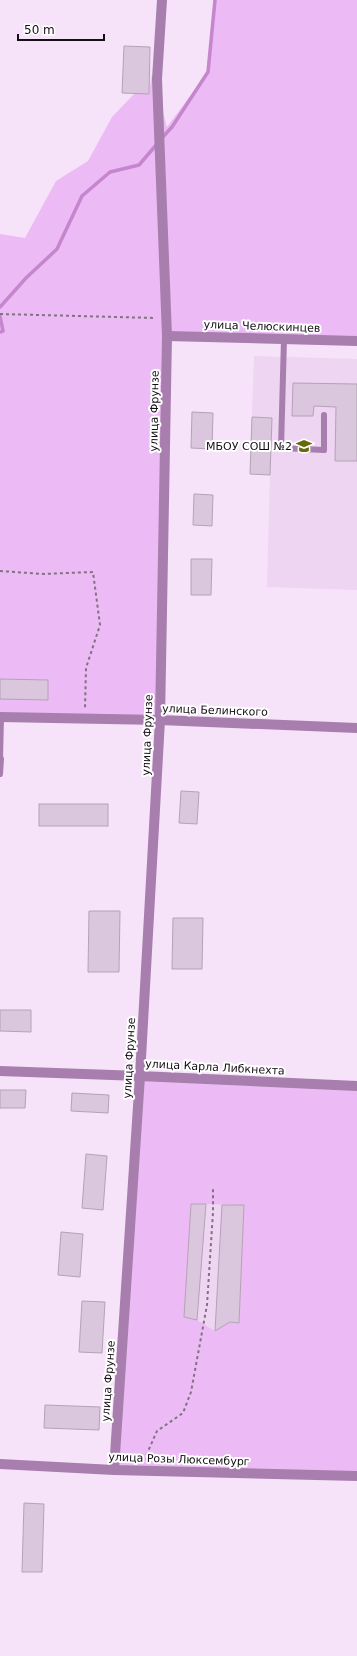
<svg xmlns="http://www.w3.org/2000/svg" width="357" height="1656" viewBox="0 0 357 1656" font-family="'DejaVu Sans',sans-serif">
<rect width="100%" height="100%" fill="#f6e3f9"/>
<g fill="#eed5f1">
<polygon points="254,356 357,359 357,590 267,587 270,475 250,474"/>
<polygon points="191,1204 244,1205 239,1323 230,1322 215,1331 197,1320 184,1317"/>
</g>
<g fill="#ecbaf4" fill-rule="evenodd">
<polygon points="215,0 357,0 357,341 167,336 160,720 0,717 0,234 25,238 56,181 88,161 112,117 135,93 149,93 152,74 167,127 208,72"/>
<path d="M140,1076L357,1086V1476L114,1470ZM191,1204L244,1205L239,1323L230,1322L215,1331L197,1320L184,1317Z"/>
</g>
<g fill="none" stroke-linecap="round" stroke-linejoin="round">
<g stroke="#c586ce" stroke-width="3.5">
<polyline points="161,139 172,127 208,72 215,0"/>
<polyline points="0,307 26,278 57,249 82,196 110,172 139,165 157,144"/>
<polyline points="0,316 3,331 0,332"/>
</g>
</g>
<g fill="#dac7dd" stroke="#b4a2b7">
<polygon points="124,46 150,47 149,94 122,93"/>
<polygon points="293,383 357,384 357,461 335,461 336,407 314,406 313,416 292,416"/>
<polygon points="192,412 213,413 212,449 191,448"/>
<polygon points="252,417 272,418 270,475 250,474"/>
<polygon points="194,494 213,495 212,526 193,525"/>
<polygon points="191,559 212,559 211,595 191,595"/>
<polygon points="0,679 48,680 48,700 0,699"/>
<polygon points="181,791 199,792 197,824 179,823"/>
<rect x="39" y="804" width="69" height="22"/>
<polygon points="89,911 120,911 119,972 88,972"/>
<polygon points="173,918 203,918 202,969 172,969"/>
<polygon points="0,1010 31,1010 31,1032 0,1031"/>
<polygon points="0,1090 26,1090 25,1108 0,1108"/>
<polygon points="72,1093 109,1095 108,1113 71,1111"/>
<polygon points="86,1154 107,1156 103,1210 82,1208"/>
<polygon points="191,1204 206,1204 197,1320 184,1317"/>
<polygon points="222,1205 244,1205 239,1323 230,1322 215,1331"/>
<polygon points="61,1232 83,1234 80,1277 58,1275"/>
<polygon points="82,1301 105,1302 102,1353 79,1352"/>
<polygon points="45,1405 100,1407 99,1430 44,1428"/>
<polygon points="24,1503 44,1504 42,1572 22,1572"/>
</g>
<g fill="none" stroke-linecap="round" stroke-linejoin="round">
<g stroke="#7f7381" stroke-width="2" stroke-dasharray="3 3" stroke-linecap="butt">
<polyline points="0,314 156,318"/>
<polyline points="0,571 44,574 93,572 100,625 86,668 85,708"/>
<polyline points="147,1461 146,1456 157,1431 183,1413 191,1392 207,1305 213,1212 213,1189"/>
</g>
<g stroke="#a77ead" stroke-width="6">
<polyline points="284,339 281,448 324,450 324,415"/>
<polyline points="0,760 1,717"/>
<polyline points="0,774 1,759"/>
</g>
<g stroke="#a77ead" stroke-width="10">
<polyline points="167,336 357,341"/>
<polyline points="0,717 160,720 357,728"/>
<polyline points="0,1071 140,1076 357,1086"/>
<polyline points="0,1464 114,1470 357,1476"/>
<polyline points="114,1470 140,1076 160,720 167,336 157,79 162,0"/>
</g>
</g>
<defs>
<symbol id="school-bare" viewBox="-9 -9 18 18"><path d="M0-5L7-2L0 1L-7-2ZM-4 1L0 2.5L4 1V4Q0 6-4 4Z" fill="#666a0a" stroke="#fff" stroke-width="2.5" paint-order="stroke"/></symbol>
</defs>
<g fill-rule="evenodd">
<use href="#school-bare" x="293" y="435" width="22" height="22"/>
</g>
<g text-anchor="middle" stroke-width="4" stroke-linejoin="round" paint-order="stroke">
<g font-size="11" fill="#140e15" stroke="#fff">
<text transform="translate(262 326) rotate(2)" y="4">улица Челюскинцев</text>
<text transform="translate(154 411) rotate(-89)" y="4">улица Фрунзе</text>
<text transform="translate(215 710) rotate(2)" y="4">улица Белинского</text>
<text transform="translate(147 735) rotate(-88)" y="4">улица Фрунзе</text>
<text transform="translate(129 1058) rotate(-87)" y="4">улица Фрунзе</text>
<text transform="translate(215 1067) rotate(3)" y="4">улица Карла Либкнехта</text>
<text transform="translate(108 1381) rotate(-86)" y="4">улица Фрунзе</text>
<text transform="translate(179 1459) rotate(2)" y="4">улица Розы Люксембург</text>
</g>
<g font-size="11" fill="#140e15" stroke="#fff" text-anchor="end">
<text x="292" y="450">МБОУ СОШ №2</text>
</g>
</g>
<path d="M18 34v6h86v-6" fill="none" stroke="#140e15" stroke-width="2"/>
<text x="24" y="34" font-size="12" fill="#140e15" stroke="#ffffff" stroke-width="3" paint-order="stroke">50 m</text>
</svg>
